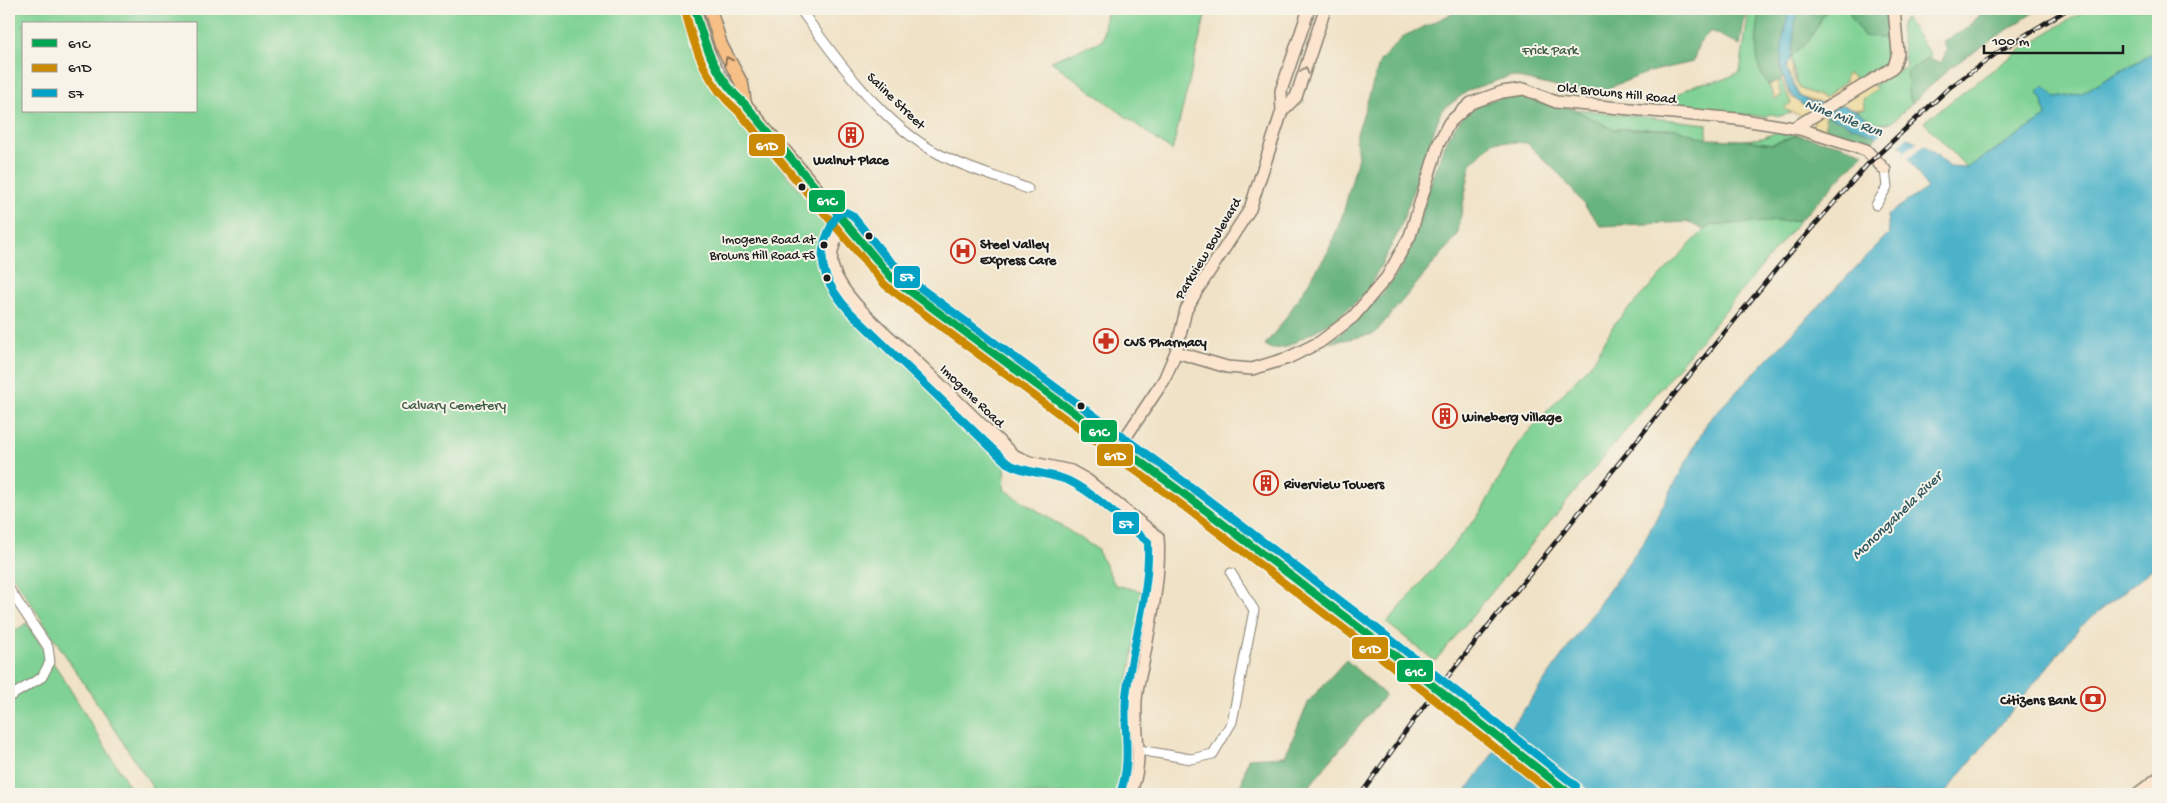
<svg xmlns="http://www.w3.org/2000/svg" width="2167" height="803" viewBox="0 0 2167 803" font-family="'Gochi Hand',sans-serif">
<rect width="100%" height="100%" fill="#f7f3e8"/>
<filter id="ink" filterUnits="userSpaceOnUse"><feTurbulence type="fractalNoise" baseFrequency=".02" numOctaves="2"/><feDisplacementMap in="SourceGraphic" scale="10" xChannelSelector="R" yChannelSelector="G"/><feConvolveMatrix kernelMatrix="1 2 1 2 8 2 1 2 1" color-interpolation-filters="sRGB"/></filter>
<filter id="wash" filterUnits="userSpaceOnUse"><feTurbulence type="fractalNoise" baseFrequency=".0096" numOctaves="4" result="noise"/><feDisplacementMap in="SourceGraphic" scale="20" xChannelSelector="R" yChannelSelector="G"/><feGaussianBlur stdDeviation="1.12" result="paint"/><feColorMatrix in="noise" values="0 0 0 0 0 0 0 0 0 0 0 0 0 0 0 0 0 1.4 0 .05"/><feComposite in="paint" operator="in"/></filter>
<g filter="url(#wash)">
<rect width="100%" height="100%" fill="#f0e2c6"/>
<g fill="#7fd294" stroke="#4e7758" fill-rule="evenodd">
<path d="M9,9H687L694,47L721,96L825,221V279L1006,462L1004,489L1097,549L1115,585L1144,592C1138,630 1128,669 1127,707C1125,737 1137,765 1123,794H157L9,570ZM24,24H196V111H24Z"/>
<polygon points="1106,9 1207,9 1172,151 1051,61 1103,40"/>
<polygon points="1749,9 1760,9 1757,38 1759,68 1776,99 1781,96 1777,81 1781,79 1791,103 1785,108 1791,113 1780,116 1770,114 1764,117 1671,104 1665,101 1697,84 1723,80 1740,72"/>
<path d="M1827,9H1851L1850,15L1876,36L1891,40C1894,67 1878,70 1858,81L1846,75L1845,82L1825,98L1800,89L1797,86L1791,57L1809,40Z"/>
<path d="M2089,9H2158V50L2080,94L2056,98L2044,86L2043,100L2046,117L1967,168L1924,122C1977,82 2030,39 2089,9Z"/>
<polygon points="1906,19 1931,55 1908,72 1908,94 1912,103 1892,122 1878,124 1855,110 1864,109 1863,99 1873,86 1906,66 1900,29 1902,21"/>
<polygon points="1573,109 1707,124 1707,139 1676,129 1613,129"/>
<polygon points="1777,132 1798,135 1772,144 1743,140 1763,138"/>
<polygon points="1800,220 1435,661 1387,623 1481,512 1519,442 1594,360 1615,323 1704,230 1711,225"/>
<polygon points="26,623 62,676 134,794 9,794 9,636"/>
</g>
<g fill="#67b47e" stroke="#42684d">
<polygon points="1462,9 1746,9 1740,45 1711,31 1699,43 1693,62 1649,72 1603,90 1583,93 1510,76 1469,90 1441,111 1399,231 1366,293 1335,320 1286,347 1271,349 1265,345 1285,319 1328,252 1343,214 1358,157 1356,137 1380,61 1404,36"/>
<path d="M1760,9H1789L1780,65L1783,78L1769,85C1751,66 1757,33 1760,9Z"/>
<polygon points="1797,9 1827,9 1809,40 1791,57"/>
<path d="M1851,9H1888L1891,40C1881,37 1873,38 1864,36L1850,15Z"/>
<polygon points="1985,9 2039,9 1951,67 1912,103 1908,94 1907,72 1929,58 1941,63 1947,50 1943,41 1967,29"/>
<path d="M1506,96H1522L1573,109L1613,129H1676L1707,139L1743,140L1772,144L1798,135L1840,145L1864,153L1800,220L1711,225L1704,230L1688,222L1601,226L1562,177L1527,143L1494,141L1471,163L1457,236L1374,334L1329,343C1360,317 1389,293 1407,256C1427,213 1435,129 1477,106C1485,101 1497,99 1506,96Z"/>
<polygon points="1825,115 1877,135 1877,137 1867,147 1826,131"/>
<polygon points="1346,660 1385,695 1311,784 1306,794 1239,794 1248,758 1285,756 1309,701"/>
</g>
<g fill="#eeda9e" stroke="#857b5d">
<path d="M1791,57L1793,76L1800,89L1825,98L1845,82L1846,75L1849,74L1858,81L1862,79L1877,88L1863,99L1864,109C1856,110 1806,102 1800,96C1795,92 1793,84 1790,79C1786,71 1785,64 1791,57Z"/>
<path d="M1783,78L1791,97L1825,115L1826,131L1811,127L1815,120C1804,115 1793,115 1784,108L1791,103L1781,79Z"/>
<polygon points="1777,81 1781,96 1775,99 1769,85"/>
</g>
<path fill="#4bb2c9" stroke="#346772" d="M1789,9H1797L1791,57L1786,68L1799,96L1811,102L1843,105L1855,110L1882,127L1926,146L1950,167L1967,168L2046,117L2043,100L2037,92L2044,86L2056,98L2080,94L2158,50V564L2080,627L1944,794H1464L1644,541L1708,421L1889,233L1887,215L1927,188L1902,147L1802,105C1771,81 1782,42 1789,9Z"/>
<g fill="#f0e2c6">
<polygon points="1888,126 1904,132 1909,135 1897,148 1876,138"/>
<polygon points="1919,140 1926,143 1908,159 1903,153"/>
<polygon points="1508,727 1593,794 1551,794 1492,748"/>
</g>
</g>
<g filter="url(#ink)">
<g fill="none" stroke-linecap="round" stroke-linejoin="round">
<defs>
<g id="street">
<path d="M800,9C836,59 883,125 939,154C967,169 999,177 1028,189"/>
<polyline points="1876,205 1887,187 1885,170"/>
<polyline points="9,589 48,647 50,662 42,677 9,697"/>
<polyline points="1139,750 1191,759 1213,754 1232,722 1254,610 1231,573"/>
</g>
<g id="secondary">
<polyline points="1282,111 1296,97 1325,9"/>
<polyline points="1794,128 1894,67 1898,53 1894,9"/>
<path d="M845,222C838,235 829,249 832,265C841,300 891,337 917,362C949,393 981,424 1013,455L1029,462L1071,471L1087,480L1158,537C1161,578 1150,622 1143,663C1140,675 1137,688 1136,700C1134,737 1145,758 1130,794"/>
<polyline points="1176,352 1227,367 1252,369 1288,358 1320,342 1353,317 1387,277 1410,236 1438,145 1449,123 1471,103 1502,92 1524,89 1556,102 1737,119 1800,129 1866,150 1885,170"/>
<polyline points="1119,447 1164,380 1176,352 1186,310 1196,292 1250,209 1282,111 1281,91 1309,9"/>
<polyline points="2137,794 2158,778"/>
</g>
<g id="primary">
<path d="M695,9C703,44 716,83 745,104L892,278L1192,500L1374,639"/>
<polyline points="710,9 721,45 742,84 745,104"/>
<polyline points="1509,747 1570,794"/>
</g>
</defs>
<use href="#street" stroke="#867f71" stroke-width="11"/>
<use href="#secondary" stroke="#867f71" stroke-width="14"/>
<use href="#primary" stroke="#867f71" stroke-width="15"/>
<use href="#street" stroke="#fff" stroke-width="9"/>
<use href="#secondary" stroke="#fbe5cf" stroke-width="11"/>
<use href="#primary" stroke="#f5bf86" stroke-width="12"/>
<defs>
<polyline id="rail" points="1361,794 1424,706 1675,393 1779,266 1867,165 1949,88 2004,48 2068,9"/>
</defs>
<use href="#rail" stroke="#1c1c1c" stroke-width="4.5"/>
<use href="#rail" stroke="#f7f3e8" stroke-width="2.5" stroke-dasharray="8" stroke-linecap="butt"/>
<defs>
<polyline id="primary-bridge" points="1374,639 1509,747"/>
</defs>
<use href="#primary-bridge" stroke="#867f71" stroke-width="15" stroke-linecap="butt"/>
<use href="#primary-bridge" stroke="#f5bf86" stroke-width="12"/>
<defs>
<path id="bus-1" d="M695,9C704,45 716,79 745,104L892,278L1192,500L1374,639L1570,794"/>
<path id="bus-2" d="M685,11C695,50 707,85 738,111L885,285L1186,508L1368,647L1554,794"/>
<path id="bus-3" d="M1121,791C1132,759 1123,729 1126,696C1132,644 1150,595 1148,542C1124,523 1096,494 1069,481C1049,472 1026,474 1007,463L849,311C829,288 814,264 828,233C831,226 834,218 840,213L846,212L852,215L886,257L915,284L1198,492L1380,631L1576,786"/>
</defs>
<use href="#bus-1" stroke="#f7f3e8" stroke-width="11"/>
<use href="#bus-2" stroke="#f7f3e8" stroke-width="11"/>
<use href="#bus-3" stroke="#f7f3e8" stroke-width="11"/>
<use href="#bus-1" stroke="#00a651" stroke-width="8"/>
<use href="#bus-2" stroke="#cb8a06" stroke-width="8"/>
<use href="#bus-3" stroke="#01a2c5" stroke-width="8"/>
</g>
<defs><path id="oneway-chevron" d="M-2-3.5L2.5 0L-2 3.5" fill="none" stroke-width="1.6" stroke-linecap="round" stroke-linejoin="round" transform="scale(1.25)"/></defs>
<use stroke="#886e51" href="#oneway-chevron" transform="translate(728 60) rotate(-116)"/>
<use stroke="#978b7e" href="#oneway-chevron" transform="translate(1305 70) rotate(-72)"/>
</g>
<defs>
<symbol id="building-ring" viewBox="-11 -11 22 22"><circle r="9.5" fill="#f7f3e8" stroke="#c8321e" stroke-width="1.5"/><path d="M-4-6H4V6H1V3H-1V6H-4ZM-2.5-4.3h1.7v1.8h-1.7ZM.8-4.3h1.7v1.8H.8ZM-2.5-1h1.7V.8h-1.7ZM.8-1h1.7V.8H.8Z" fill="#c8321e"/></symbol>
<symbol id="hospital-ring" viewBox="-11 -11 22 22"><circle r="9.5" fill="#f7f3e8" stroke="#c8321e" stroke-width="1.5"/><path d="M-5-5h3v3.5h4V-5h3V5h-3V1.5h-4V5h-3Z" fill="#c8321e"/></symbol>
<symbol id="pharmacy-ring" viewBox="-11 -11 22 22"><circle r="9.5" fill="#f7f3e8" stroke="#c8321e" stroke-width="1.5"/><path d="M-2-6h4v4h4v4h-4v4h-4v-4h-4v-4h4Z" fill="#c8321e"/></symbol>
<symbol id="bank-ring" viewBox="-11 -11 22 22"><circle r="9.5" fill="#f7f3e8" stroke="#c8321e" stroke-width="1.5"/><path d="M-6-4H6V4H-6ZM0-2.3a2.3 2.3 0 1 0 0 4.6a2.3 2.3 0 1 0 0-4.6Z" fill="#c8321e"/></symbol>
</defs>
<g fill-rule="evenodd">
<use href="#building-ring" x="837" y="121" width="28" height="28"/>
<use href="#hospital-ring" x="949" y="237" width="28" height="28"/>
<use href="#pharmacy-ring" x="1092" y="327" width="28" height="28"/>
<use href="#building-ring" x="1431" y="402" width="28" height="28"/>
<use href="#building-ring" x="1252" y="469" width="28" height="28"/>
<use href="#bank-ring" x="2079" y="685" width="28" height="28"/>
</g>
<g fill="#1c1c1c" stroke="#f7f3e8" stroke-width="2">
<circle cx="802" cy="187" r="4.5"/>
<circle cx="869" cy="236" r="4.5"/>
<circle cx="824" cy="245" r="4.5"/>
<circle cx="827" cy="278" r="4.5"/>
<circle cx="1081" cy="406" r="4.5"/>
</g>
<g text-anchor="middle" stroke-width="4" stroke-linejoin="round" paint-order="stroke">
<g font-size="13" fill="#1c1c1c" stroke="#f7f3e8" text-anchor="end">
<text x="815" y="243">Imogene Road at<tspan x="815" dy="16">Browns Hill Road FS</tspan></text>
</g>
<g font-size="14" fill="#3f5c46" stroke="#f7f3e8">
<text x="1550" y="54">Frick Park</text>
<text x="454" y="409">Calvary Cemetery</text>
</g>
<g font-size="14" fill="#1c1c1c" stroke="#f7f3e8">
<text transform="translate(1617 92) rotate(6)" y="5">Old Browns Hill Road</text>
<text transform="translate(897 100) rotate(44)" y="5">Saline Street</text>
<text transform="translate(1207 248) rotate(-59)" y="5">Parkview Boulevard</text>
<text transform="translate(973 395) rotate(44)" y="5">Imogene Road</text>
</g>
<g font-size="14" font-weight="bold" fill="#1c1c1c" stroke="#f7f3e8" text-anchor="start">
<text x="851" y="164" text-anchor="middle">Walnut Place</text>
<text x="980" y="248">Steel Valley<tspan x="980" dy="16">Express Care</tspan></text>
<text x="1124" y="346">CVS Pharmacy</text>
<text x="1462" y="421">Wineberg Village</text>
<text x="1284" y="488">Riverview Towers</text>
<text x="2076" y="704" text-anchor="end">Citizens Bank</text>
</g>
<g font-size="15" font-style="italic" fill="#2f5861" stroke="#f7f3e8">
<text transform="translate(1844 117) rotate(21)" y="5">Nine Mile Run</text>
<text transform="translate(1896 515) rotate(-44)" y="5">Monongahela River</text>
</g>
</g>
<g stroke="#f7f3e8" stroke-width="2">
<rect x="748" y="133" width="38" height="24" rx="5" fill="#cb8a06"/>
<rect x="808" y="189" width="38" height="24" rx="5" fill="#00a651"/>
<rect x="893" y="265" width="28" height="24" rx="5" fill="#01a2c5"/>
<rect x="1080" y="419" width="38" height="24" rx="5" fill="#00a651"/>
<rect x="1096" y="443" width="38" height="24" rx="5" fill="#cb8a06"/>
<rect x="1112" y="511" width="28" height="24" rx="5" fill="#01a2c5"/>
<rect x="1351" y="636" width="38" height="24" rx="5" fill="#cb8a06"/>
<rect x="1396" y="659" width="38" height="24" rx="5" fill="#00a651"/>
</g>
<g font-size="14" text-anchor="middle" font-weight="bold" fill="#fff">
<text x="767" y="150">61D</text>
<text x="827" y="205">61C</text>
<text x="907" y="281">57</text>
<text x="1099" y="436">61C</text>
<text x="1115" y="460">61D</text>
<text x="1126" y="528">57</text>
<text x="1370" y="653">61D</text>
<text x="1415" y="676">61C</text>
</g>
<rect width="2167" height="803" fill="none" stroke="#f7f3e8" stroke-width="30"/>
<rect x="22" y="22" width="175" height="90" fill="#f7f3e8" stroke="#9f9d96"/>
<rect x="32" y="39" width="25" height="8" fill="#00a651" stroke="#9f9d96"/>
<text x="68" y="48" font-size="15" fill="#1c1c1c">61C</text>
<rect x="32" y="64" width="25" height="8" fill="#cb8a06" stroke="#9f9d96"/>
<text x="68" y="72" font-size="15" fill="#1c1c1c">61D</text>
<rect x="32" y="89" width="25" height="8" fill="#01a2c5" stroke="#9f9d96"/>
<text x="68" y="98" font-size="15" fill="#1c1c1c">57</text>
<path d="M1984 45v8h139v-8" fill="none" stroke="#1c1c1c" stroke-width="2.5"/>
<text x="1992" y="45" font-size="15" fill="#1c1c1c" stroke="#f7f3e8" stroke-width="4" paint-order="stroke">100 m</text>
</svg>
